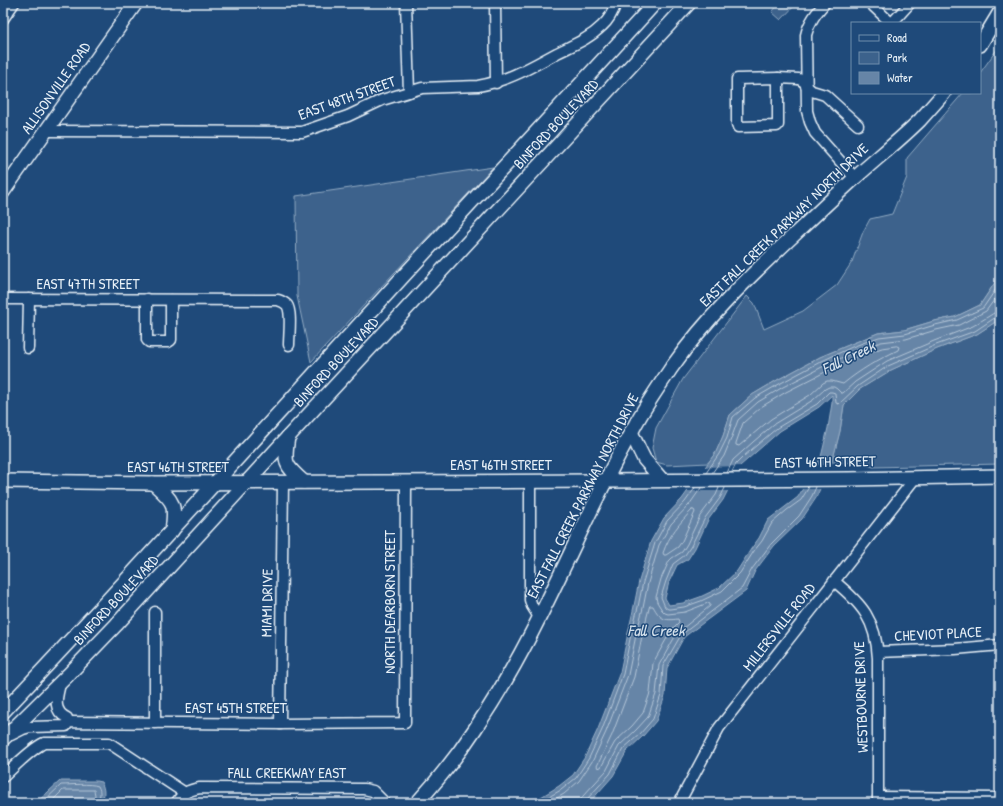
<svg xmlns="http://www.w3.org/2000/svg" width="1003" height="806" viewBox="0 0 1003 806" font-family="'Patrick Hand',sans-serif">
<rect width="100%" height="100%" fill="#1f4a7a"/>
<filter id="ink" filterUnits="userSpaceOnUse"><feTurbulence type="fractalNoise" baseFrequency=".025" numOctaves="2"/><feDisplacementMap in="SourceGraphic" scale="8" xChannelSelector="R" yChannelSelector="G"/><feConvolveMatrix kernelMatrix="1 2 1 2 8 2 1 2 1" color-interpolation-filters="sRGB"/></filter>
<g filter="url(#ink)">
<g fill="#3c628c" stroke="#92aac2">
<polygon points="780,3 797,3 781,20 772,12"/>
<polygon points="1000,45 1000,275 980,305 955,317 934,321 904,330 878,333 851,344 820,357 779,379 752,395 730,415 723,436 716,452 708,463 667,465 656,462 652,448 656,428 683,379 747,296 754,303 764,329 803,311 837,285 852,262 863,232 870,219 892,214 907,177 907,158 963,93 980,93 980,73"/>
<polygon points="493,167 311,362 297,296 296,196"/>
<polygon points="1000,319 1000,464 873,467 862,463 832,462 840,431 844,405 860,389 891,370 937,349 977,334"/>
</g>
<g fill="#6685a7" stroke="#9ab0c7" fill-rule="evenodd">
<path d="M1000,275V319L977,334L937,349L891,370L860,389L844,405L840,431L833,459L816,498L802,519L774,546L755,571L746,591L684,637L667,668L665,696L656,721L643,736L627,751L613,776L589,803H531L559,786L573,775L585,757L598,729L620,672L628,633L634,606L639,581L651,541L664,518L682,499L716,452L723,436L730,415L752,395L779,379L820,357L851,344L878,333L904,330L934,321L955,317L980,305ZM832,395V403L828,428L821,457L798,497L785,507L768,520L759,538L751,549L737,571L719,588L700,597L683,603L669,605L665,598L669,582L677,565L688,559L695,548L708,520L723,500L740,466L780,431L819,407Z"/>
<path d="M60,781H96L101,782C105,789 105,796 101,803H36Z"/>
</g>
<g fill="#1f4a7a">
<polygon points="814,465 833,465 822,489 801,489"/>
<polygon points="742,466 730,491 685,491 703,467"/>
</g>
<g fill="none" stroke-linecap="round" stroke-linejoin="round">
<g stroke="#b4c6d8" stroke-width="1">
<path d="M897,346L899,347L898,350C879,359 860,370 843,384L832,381H827L823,383L810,395L771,419L739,446L736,445V443L743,423L761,407L786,392L827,371L856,357L882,348Z"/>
<polyline points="732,472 736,464 744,456 777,428 817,404 829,392 832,392 835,393 836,403 839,404 858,386 888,366 936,345 975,331 996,317 1000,316"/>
<polyline points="706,473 719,454 727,438 733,417 755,398 781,383 822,361 852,347 879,337 905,334 935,325 957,320 983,308 1000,283"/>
<polyline points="712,473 724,456 731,439 738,420 758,402 783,387 824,366 854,352 881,342 906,339 936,330 959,325 986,311 1000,292"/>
<polyline points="727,473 733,460 753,442 774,424 813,400 825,389 829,387 834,387 837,389 841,393 843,393 855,382 887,361 934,341 973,326 994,313 1000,311"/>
<polyline points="725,488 720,498 705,518 691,546 685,555 673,564 666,581 661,597 665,607 668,609 670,609 684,607 701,601 722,591 740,573 754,551 762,541 772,523 787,510 801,500 809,487"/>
<path d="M692,510H694L695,512L682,541L678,547L666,555H664L663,553C669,535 680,523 692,510Z"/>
<path d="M650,606H653C660,619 664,621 678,619L679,622L672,629L653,663L650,693L643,713L632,726L615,742L601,767L598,768L597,766L612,735L634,677L642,636Z"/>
<path d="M42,803L61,785C71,785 90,783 98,786C102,793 99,797 98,803"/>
<polyline points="50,803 63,790 94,790 95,795 93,803"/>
<polyline points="538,803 561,790 576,778 589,758 602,730 623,674 631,634 638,607 643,582 655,543 667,521 685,502 695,488"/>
<polyline points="548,803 564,794 579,781 593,760 606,732 628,675 636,635 643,608 648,583 659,545 671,524 689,505 701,488"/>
<polyline points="581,803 581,799 583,796 606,771 619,746 636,730 648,717 656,694 659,665 677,633 710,606 710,604 708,603 685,612 668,614 665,613 662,610 657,602 656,597 661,579 669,561 672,558 682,552 687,544 700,516 716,495 719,488"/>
<polyline points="586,803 587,799 610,774 623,749 640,734 653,719 661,695 663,666 681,635 742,588 752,569 771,544 799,516 812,496 816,487"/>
</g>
<defs>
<g id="minor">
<polyline points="406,3 409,92"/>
<polyline points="495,3 496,83"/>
<path d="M825,3C816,13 809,22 806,35L807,111L810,122L815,133L855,178"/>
<polyline points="870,3 891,23"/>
<polyline points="3,19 14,3"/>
<polyline points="892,23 910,3"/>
<polygon points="778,78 778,125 777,126 738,127 737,124 737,79"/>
<polyline points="778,78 799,79 806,83"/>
<polyline points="806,86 812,91 825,95 858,125"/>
<path d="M46,131L302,132L348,116L382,100L422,88L478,86C508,81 531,67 557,53C573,45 589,39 602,26C609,20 613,12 616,3"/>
<path d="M3,299L278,300C281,301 284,302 287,305C292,312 289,335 289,345"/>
<polyline points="147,299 147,340 149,342 168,342 171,340 171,300"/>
<polyline points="28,348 29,299"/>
<polyline points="530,481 530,600 532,606 539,617"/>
<path d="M834,581C862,604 876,620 878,658V803"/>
<polyline points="155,612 155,723"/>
<polyline points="878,652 955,649 1000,645"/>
<path d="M60,684C57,697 52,711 67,718L68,722"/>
<polyline points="280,724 283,482"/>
<polyline points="11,735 23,729 30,727 66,726 68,722 280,724 405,723 406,482"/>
<path d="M3,777C14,767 31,749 44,743H109L185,793"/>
<polyline points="878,797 1000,798"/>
<path d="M176,803C183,793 188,790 200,788L364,789L373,791L385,803"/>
<polyline points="679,803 719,728 916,477"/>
</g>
<g id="major">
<polyline points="980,45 1000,12"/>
<polyline points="3,192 136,3"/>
<polyline points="631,432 639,449 644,459 662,480"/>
<path d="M288,437C284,463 284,465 304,482"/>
<polyline points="3,481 153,483 606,481 850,479 1000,476"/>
<path d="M153,483C174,502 176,503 172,531"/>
<path d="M3,712C120,589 233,463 347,338C449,225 553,115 655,3"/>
<polyline points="3,739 68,675 116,625 288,437 689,3"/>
<path d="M417,803C438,780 458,755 475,729C496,698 515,665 532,632C567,564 596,494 634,427C645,406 659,386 672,367C707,317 750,276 794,235C815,215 835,196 856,177C877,158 900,140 920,120C928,111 936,102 944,93"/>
</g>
</defs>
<use href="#minor" stroke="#e8f1f8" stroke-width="13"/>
<use href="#major" stroke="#e8f1f8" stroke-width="16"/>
<use href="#minor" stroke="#1f4a7a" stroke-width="10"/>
<use href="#major" stroke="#1f4a7a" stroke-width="13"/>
</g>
</g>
<g text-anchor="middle" stroke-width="3" stroke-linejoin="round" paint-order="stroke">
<g font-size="15" fill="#e8f1f8" stroke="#1f4a7a">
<text transform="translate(56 88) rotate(-55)" y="5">ALLISONVILLE ROAD</text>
<text transform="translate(347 98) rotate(-20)" y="5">EAST 48TH STREET</text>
<text transform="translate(556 124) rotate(-47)" y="5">BINFORD BOULEVARD</text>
<text transform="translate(784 225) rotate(-44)" y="5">EAST FALL CREEK PARKWAY NORTH DRIVE</text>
<text x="88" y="289">EAST 47TH STREET</text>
<text transform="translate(336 362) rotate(-47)" y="5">BINFORD BOULEVARD</text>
<text transform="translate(825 462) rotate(-1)" y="5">EAST 46TH STREET</text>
<text x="501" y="470">EAST 46TH STREET</text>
<text x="178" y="472">EAST 46TH STREET</text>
<text transform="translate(583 496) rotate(-63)" y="5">EAST FALL CREEK PARKWAY NORTH DRIVE</text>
<text transform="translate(116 600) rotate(-47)" y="5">BINFORD BOULEVARD</text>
<text transform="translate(390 602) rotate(-90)" y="5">NORTH DEARBORN STREET</text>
<text transform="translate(267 603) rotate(-89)" y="5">MIAMI DRIVE</text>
<text transform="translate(779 627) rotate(-52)" y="5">MILLERSVILLE ROAD</text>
<text transform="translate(938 634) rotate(-3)" y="5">CHEVIOT PLACE</text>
<text transform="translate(861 697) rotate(-92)" y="5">WESTBOURNE DRIVE</text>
<text x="236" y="713">EAST 45TH STREET</text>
<text x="287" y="778">FALL CREEKWAY EAST</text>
</g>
<g font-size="16" font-style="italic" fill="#d4e1ec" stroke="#1f4a7a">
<text transform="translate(848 357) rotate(-26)" y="6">Fall Creek</text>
<text x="656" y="636">Fall Creek</text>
</g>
</g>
<rect width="1003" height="806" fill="none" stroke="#1f4a7a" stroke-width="16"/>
<rect x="8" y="8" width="987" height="790" fill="none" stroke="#e8f1f8" stroke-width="1.5" filter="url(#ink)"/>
<rect x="851" y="22" width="130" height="72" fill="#1f4a7a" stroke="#6f8dac"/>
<rect x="859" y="35" width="20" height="6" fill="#1f4a7a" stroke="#6f8dac"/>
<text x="887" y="42" font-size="12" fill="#e8f1f8">Road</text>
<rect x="859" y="52" width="20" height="12" fill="#3c628c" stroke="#6f8dac"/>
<text x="887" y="62" font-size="12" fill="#e8f1f8">Park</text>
<rect x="859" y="72" width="20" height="12" fill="#6685a7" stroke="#6f8dac"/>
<text x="887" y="82" font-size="12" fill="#e8f1f8">Water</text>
</svg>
